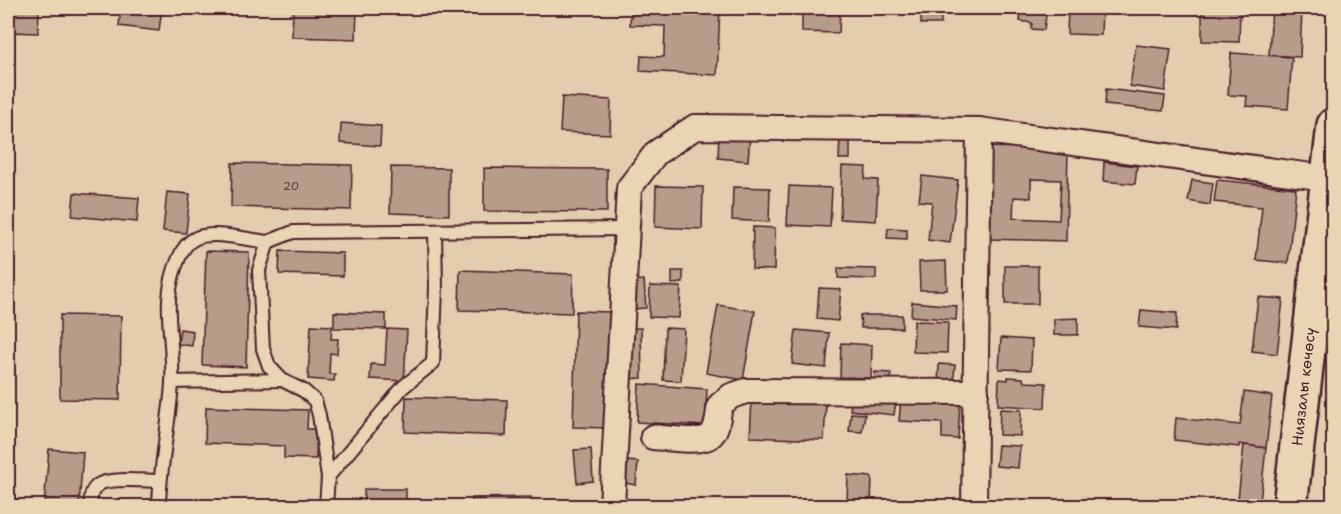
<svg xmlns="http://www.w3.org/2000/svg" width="1341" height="514" viewBox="0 0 1341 514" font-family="'Shantell Sans',sans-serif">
<rect width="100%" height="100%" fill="#e3cdae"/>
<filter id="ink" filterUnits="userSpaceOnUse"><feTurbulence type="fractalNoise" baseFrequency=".0167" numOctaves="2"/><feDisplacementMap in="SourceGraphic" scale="12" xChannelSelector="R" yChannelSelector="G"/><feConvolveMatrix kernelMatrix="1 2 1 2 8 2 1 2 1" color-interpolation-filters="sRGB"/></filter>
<g filter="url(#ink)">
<g fill="#b79c89" stroke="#4a1f2b" stroke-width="1.5" fill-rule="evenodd">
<polygon points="8,8 39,8 38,33 8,32"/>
<polygon points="121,8 162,8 159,31 119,26"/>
<polygon points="293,8 357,8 356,39 292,37"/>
<polygon points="631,8 720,8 717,75 640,71 641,56 664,57 665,26 630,25"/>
<polygon points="802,8 840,8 839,33 802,32"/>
<rect x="921" y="8" width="20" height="16"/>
<polygon points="1021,8 1047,8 1044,30 1031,29 1032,23 1020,21"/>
<polygon points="1068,8 1102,8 1101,35 1067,34"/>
<polygon points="1202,8 1240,8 1239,42 1202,41"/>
<polygon points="1272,8 1302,8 1300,57 1269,55"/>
<polygon points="1136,45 1171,49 1165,91 1130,86"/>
<polygon points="1231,53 1292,57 1288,109 1246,106 1247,96 1228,95"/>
<polygon points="1106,89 1165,96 1163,111 1105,105"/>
<polygon points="562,97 611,100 610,134 560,132"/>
<polygon points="341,123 381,126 380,146 340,143"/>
<polygon points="719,132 750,135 748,161 718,158"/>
<polygon points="840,136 850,136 850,159 839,159"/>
<path d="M988,147L1068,149L1066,241L986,239ZM1031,179L1061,180L1059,220L1013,218L1014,197L1031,198Z"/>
<polygon points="1104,162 1137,166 1135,184 1103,181"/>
<polygon points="232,163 352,165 351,210 231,207"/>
<polygon points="842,166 866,167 865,179 878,180 876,221 840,219"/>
<polygon points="391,167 449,168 449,215 390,213"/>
<polygon points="484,168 607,169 607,212 484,211"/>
<polygon points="922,176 958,180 950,243 928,240 932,202 919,201"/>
<polygon points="1192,180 1213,183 1210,205 1188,201"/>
<polygon points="1217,180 1296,188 1288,263 1256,260 1262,207 1214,202"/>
<polygon points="656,186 703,187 702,229 655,227"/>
<polygon points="789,186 832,188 830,227 787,225"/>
<polygon points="733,187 770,188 769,222 732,220"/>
<polygon points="167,192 190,194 186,233 163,231"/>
<polygon points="74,193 139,198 137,222 72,216"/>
<polygon points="753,227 775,228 774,270 752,269"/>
<polygon points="888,228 907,229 907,239 887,238"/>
<polygon points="206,251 249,252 246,367 202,365"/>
<polygon points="280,251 343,253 343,276 279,274"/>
<polygon points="946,261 947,290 920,290 919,262"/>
<rect x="1005" y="266" width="33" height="38"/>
<polygon points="838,268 876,269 876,279 838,278"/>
<polygon points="460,270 573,274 572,313 459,310"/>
<polygon points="672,271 683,271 683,283 672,284"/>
<polygon points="644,280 646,308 632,309 631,281"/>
<polygon points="650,286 681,287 679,318 649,317"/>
<polygon points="819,288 841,289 838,321 817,319"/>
<polygon points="1258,297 1283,299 1277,354 1252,351"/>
<polygon points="912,302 957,306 956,320 911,316"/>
<polygon points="718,305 755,311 743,380 706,373"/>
<polygon points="1141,310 1177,313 1176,330 1139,327"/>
<polygon points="576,311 612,312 608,428 573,427"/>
<polygon points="334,312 386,314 386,329 334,328"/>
<polygon points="60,315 121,316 120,400 60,399"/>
<polygon points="860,315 902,315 902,328 861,328"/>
<polygon points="1078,318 1078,335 1054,335 1054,319"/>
<polygon points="914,321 948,322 947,353 913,352"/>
<polygon points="311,325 332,326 331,339 338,339 337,354 330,353 329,374 335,374 334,381 308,379"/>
<polygon points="627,328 641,328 642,378 628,379"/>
<polygon points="665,328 684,329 681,381 663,380"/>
<polygon points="180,329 193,331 192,346 178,344"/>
<polygon points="387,329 407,330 404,381 370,379 371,364 385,365"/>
<polygon points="796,330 829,333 826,368 792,364"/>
<polygon points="1001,338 1032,340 1031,370 999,369"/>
<polygon points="841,343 872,345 871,378 840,377"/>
<polygon points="939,364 955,365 953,387 938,386"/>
<polygon points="875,372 891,373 890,387 874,387"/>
<polygon points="1008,377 1023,378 1024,382 1046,383 1045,408 998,405 999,379 1008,380"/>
<polygon points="639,384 707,389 705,426 637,422"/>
<polygon points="1244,392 1272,396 1266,448 1239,444 1239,447 1174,440 1176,418 1240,425"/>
<polygon points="852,396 896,401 894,415 850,410"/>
<polygon points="406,397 507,400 506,436 405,432"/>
<polygon points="752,399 826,402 824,440 750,437"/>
<polygon points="901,399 960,403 958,439 942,438 942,423 899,421"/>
<polygon points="206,407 308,410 307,429 317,429 316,459 284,458 284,446 205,443"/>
<polygon points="1000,409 1021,410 1020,436 999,435"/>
<polygon points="851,413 865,414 862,432 849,431"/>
<polygon points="998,445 1020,446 1018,468 996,466"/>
<polygon points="1244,445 1266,448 1260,502 1238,499"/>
<polygon points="49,449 83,452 79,506 44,506"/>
<polygon points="591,449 593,481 577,483 574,450"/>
<polygon points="627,461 638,462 636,485 625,483"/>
<polygon points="848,475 872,477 871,502 847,500"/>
<rect x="364" y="489" width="42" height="17"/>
<polygon points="531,497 531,506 472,506 472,498"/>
<polygon points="911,499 937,501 937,506 911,506"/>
<polygon points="863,504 880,505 880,506 863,506"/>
</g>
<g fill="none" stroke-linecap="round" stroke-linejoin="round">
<defs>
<g id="lane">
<polyline points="172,382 282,380"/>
<polyline points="328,477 403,387 433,363 436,288 435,231"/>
<path d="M91,506C90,499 91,490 98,485C108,477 146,481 160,481"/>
<path d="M159,506C160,465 169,425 172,384C175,340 159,302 179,258C182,250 187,242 196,238C213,230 248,240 268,242"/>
<polyline points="326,506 328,477 319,415 315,401 304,391 282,380 269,366 263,349 259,270 268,242 293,232 627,229"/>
</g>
<g id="street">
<path d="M653,437C665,438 702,443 710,436C718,430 718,414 720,405L731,396L746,391L976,392"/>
<polyline points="612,506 629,188 656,153 695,127 979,130 1326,178"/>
<polyline points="974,506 979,130"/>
</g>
<g id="secondary">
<path id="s1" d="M1290,506L1334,125"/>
</g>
</defs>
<use href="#lane" stroke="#4a1f2b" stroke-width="16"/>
<use href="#street" stroke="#4a1f2b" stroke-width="28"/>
<use href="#secondary" stroke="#4a1f2b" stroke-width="38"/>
<use href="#lane" stroke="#e9d4b3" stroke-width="12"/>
<use href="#street" stroke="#e9d4b3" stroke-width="24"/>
<use href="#secondary" stroke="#e9d4b3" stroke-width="33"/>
</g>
</g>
<g text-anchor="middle" stroke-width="6" stroke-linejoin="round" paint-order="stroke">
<g font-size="12" fill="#653e42">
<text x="291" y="190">20</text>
</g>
<g font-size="15" fill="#4a1f2b" stroke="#e9d4b3">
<text dy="5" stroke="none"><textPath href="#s1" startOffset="120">Ниязалы көчөсү</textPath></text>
</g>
</g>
<rect width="1341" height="514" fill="none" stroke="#e9d4b3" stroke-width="30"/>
<rect x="15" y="15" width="1311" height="484" fill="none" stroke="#4a1f2b" stroke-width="2" filter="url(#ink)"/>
</svg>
